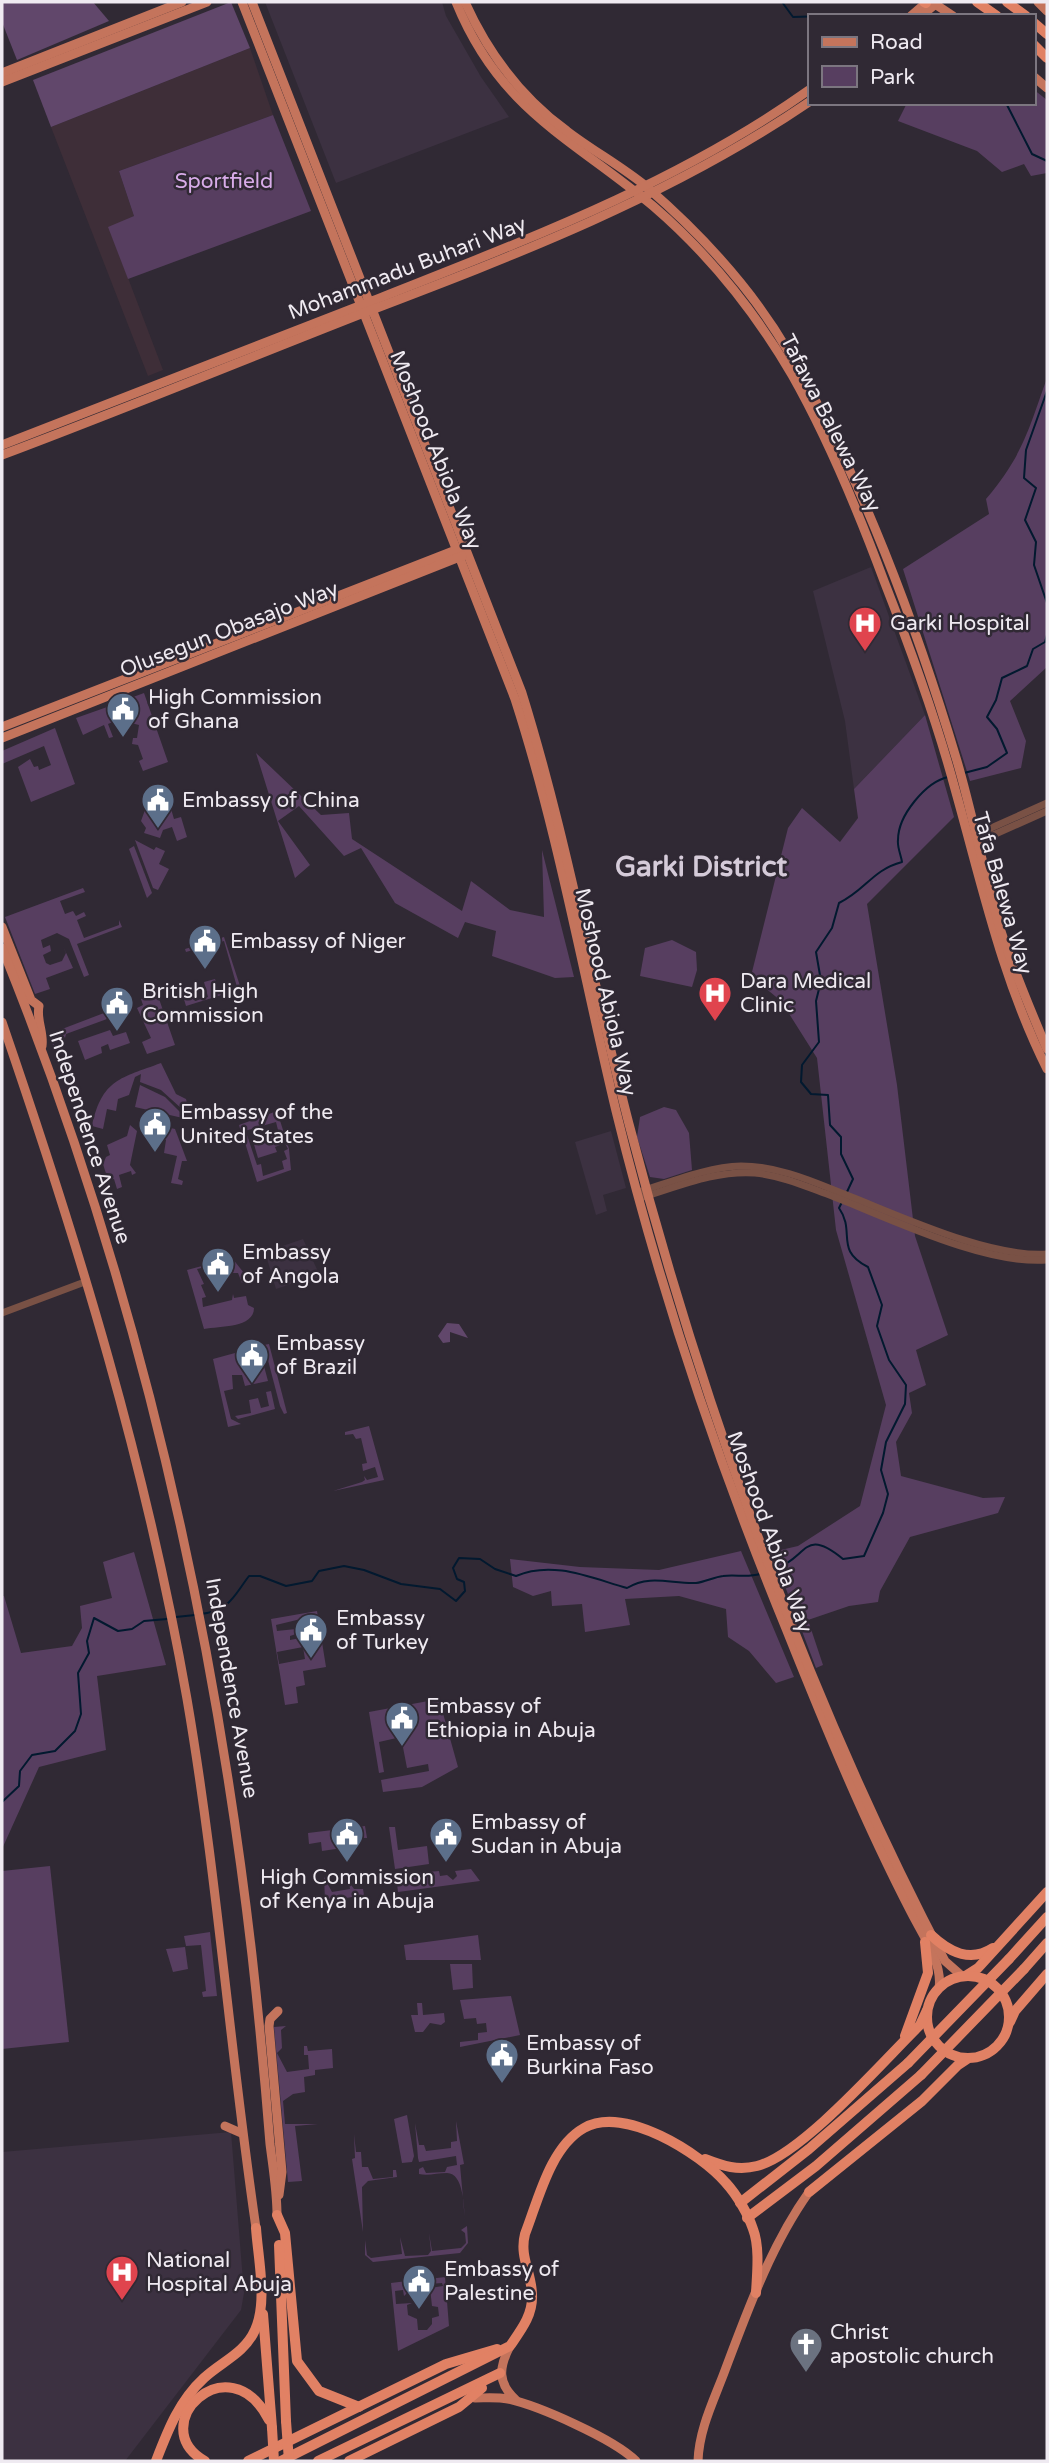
<svg xmlns="http://www.w3.org/2000/svg" width="1049" height="2463" viewBox="0 0 1049 2463" font-family="'Varela Round',sans-serif">
<rect width="100%" height="100%" fill="#302934"/>
<g fill="#3c3141">
<polygon points="265,2 442,2 446,16 481,77 509,117 336,183"/>
<polygon points="871,567 925,715 854,789 845,721 813,591"/>
<polygon points="611,1131 626,1188 603,1195 607,1211 596,1215 575,1142"/>
<polygon points="303,1239 321,1278 309,1278 276,1289 265,1252"/>
<polygon points="231,2132 244,2293 241,2310 125,2461 2,2461 2,2152"/>
</g>
<polygon fill="#3e2e38" points="250,48 273,115 119,171 134,216 109,228 163,370 148,376 51,127"/>
<g fill="#573e60" fill-rule="evenodd">
<polygon points="1033,89 1047,100 1047,173 1031,176 1024,164 1002,172 977,151 898,121 907,103 1033,103"/>
<polygon points="273,115 311,211 128,279 108,227 134,216 119,171"/>
<path d="M1047,378V667L1010,701L1026,741L1021,768L970,781L903,569L989,514L986,499C1023,455 1028,431 1047,378Z"/>
<polygon points="144,693 168,762 143,771 139,761 143,759 138,745 132,744 133,738 137,738 139,725 131,723 133,711 123,709 121,724 114,704"/>
<polygon points="110,706 115,721 108,724 113,737 109,738 104,725 83,735 76,718"/>
<polygon points="925,715 954,817 867,904 897,1085 915,1236 948,1335 916,1350 926,1385 909,1393 912,1413 896,1442 901,1476 983,1498 1005,1497 998,1513 910,1537 880,1591 878,1602 849,1606 808,1620 823,1665 816,1668 772,1552 798,1546 860,1506 886,1405 836,1230 817,1058 781,1001 751,976 788,828 802,808 840,842 858,818 854,789"/>
<polygon points="55,728 75,784 31,802 18,767 30,759 34,767 38,766 39,770 51,765 44,746 2,764 2,751"/>
<polygon points="256,753 321,815 349,813 352,839 462,911 471,881 510,910 544,917 542,850 574,977 555,978 492,956 496,931 465,922 458,938 395,903 361,848 344,856 299,806 278,821 310,865 295,878"/>
<polygon points="167,795 174,819 181,817 187,837 177,841 172,827 163,830 160,838 144,833 146,828 141,821 149,799 155,802 165,799"/>
<polygon points="135,840 154,850 156,847 165,851 159,864 169,869 158,890 153,888"/>
<polygon points="134,846 152,893 147,898 129,849"/>
<polygon points="83,888 85,892 60,901 65,914 73,911 76,916 84,912 86,916 77,920 84,938 119,925 119,920 122,927 77,944 89,975 84,977 69,939 57,933 41,940 43,948 50,945 51,951 43,955 46,963 50,965 62,961 66,953 63,946 73,968 46,978 50,989 35,994 5,917"/>
<polygon points="224,937 241,989 186,1006 180,986 191,987 195,1001 208,997 204,982 215,979 219,993 237,987 224,941 186,952 185,949"/>
<polygon points="672,940 696,952 697,970 692,987 640,976 645,948"/>
<polygon points="157,993 175,1045 147,1054 142,1042 151,1038 137,1008 143,1005 141,999"/>
<polygon points="104,1013 107,1019 66,1034 65,1038 58,1030 51,1037 70,1089 75,1088 76,1091 70,1093 49,1034"/>
<polygon points="110,1030 113,1036 126,1032 130,1043 110,1050 108,1044 101,1047 102,1053 85,1060 78,1041"/>
<path d="M161,1063L176,1094L186,1099L188,1107L182,1109L161,1090L140,1082L141,1074L135,1077L129,1095L118,1099L116,1111L107,1109L103,1129L92,1126C102,1079 121,1078 161,1063Z"/>
<polygon points="140,1085 165,1097 187,1119 135,1107"/>
<polygon points="664,1107 676,1110 689,1133 692,1170 664,1179 650,1177 637,1137 640,1117"/>
<polygon points="277,1111 289,1149 291,1170 257,1182 243,1136 247,1135 257,1165 261,1164 263,1176 284,1169 282,1161 287,1159 284,1151 288,1149 285,1143 275,1147 277,1152 258,1158 253,1141 279,1134 276,1122 241,1132 239,1125"/>
<polygon points="130,1125 137,1131 130,1165 136,1173 132,1175 131,1171 119,1175 122,1187 117,1189 114,1179 108,1180 103,1164 106,1157 110,1155 107,1145 127,1136"/>
<polygon points="157,1125 175,1129 187,1161 182,1161 178,1179 183,1181 182,1185 171,1183 177,1156 164,1153 166,1140 155,1138"/>
<path d="M232,1258L244,1273L245,1283H242L238,1273H233L223,1263L197,1269L204,1284L201,1285L206,1297L202,1298L203,1307L232,1300L233,1294L234,1298L246,1296L248,1305L254,1308C254,1328 220,1326 204,1329L187,1270Z"/>
<polygon points="269,1344 287,1413 284,1414 280,1406 264,1345"/>
<polygon points="246,1350 254,1353 255,1356 261,1355 268,1381 245,1386 242,1375 232,1375 233,1389 224,1391 231,1419 241,1424 228,1427 213,1359"/>
<polygon points="271,1391 275,1409 238,1419 235,1416 251,1413 249,1400 258,1398 261,1408 269,1406 266,1392"/>
<polygon points="369,1426 384,1480 333,1491 362,1482 365,1480 364,1476 367,1480 378,1477 375,1467 363,1471 362,1464 367,1463 361,1438 356,1439 353,1434 345,1435 345,1432"/>
<polygon points="741,1551 794,1677 776,1683 749,1651 728,1637 726,1609 679,1596 625,1599 630,1625 585,1632 582,1604 552,1606 551,1591 533,1596 513,1587 510,1559 580,1567 659,1570"/>
<polygon points="134,1552 166,1665 97,1676 106,1750 39,1767 2,1849 2,1596 4,1596 21,1653 72,1646 82,1628 80,1606 112,1598 103,1562"/>
<path d="M317,1611L326,1667L303,1671L305,1685L296,1687L298,1703L285,1705L271,1619ZM305,1618H315L316,1624L311,1625L316,1635L290,1640V1636L305,1631V1628L277,1631L276,1625ZM303,1647L305,1659L279,1664L277,1652Z"/>
<polygon points="439,1699 458,1767 422,1787 383,1792 381,1780 429,1771 428,1764 407,1768 401,1737 379,1742 384,1772 379,1773 369,1712"/>
<polygon points="365,1826 367,1838 348,1837 349,1847 322,1851 321,1842 309,1844 308,1833"/>
<polygon points="389,1827 395,1827 398,1850 427,1846 429,1864 395,1869"/>
<polygon points="50,1866 69,2042 2,2049 2,1871"/>
<polygon points="471,1869 480,1881 398,1892 396,1875 439,1871 440,1876 447,1875 453,1880 457,1876 455,1871"/>
<polygon points="324,1877 332,1892 350,1889 349,1882 354,1889 363,1889 364,1895 328,1901 325,1900"/>
<polygon points="210,1932 217,1996 203,1997 202,1992 206,1991 201,1945 186,1946 184,1936"/>
<polygon points="478,1935 481,1960 406,1960 404,1945"/>
<polygon points="185,1947 188,1969 173,1972 166,1949"/>
<polygon points="450,1964 472,1964 473,1988 453,1990"/>
<polygon points="511,1996 520,2035 460,2047 460,2042 478,2040 478,2033 487,2032 486,2023 477,2024 476,2018 464,2019 460,2000"/>
<polygon points="417,2003 422,2003 423,2015 444,2013 445,2022 441,2025 430,2023 423,2032 415,2032 411,2015 418,2015"/>
<polygon points="286,2026 281,2030 282,2048 277,2053 287,2072 309,2069 308,2055 304,2055 304,2046 307,2046 308,2051 332,2049 333,2068 315,2070 315,2075 304,2077 305,2092 293,2094 283,2101 285,2124 318,2124 295,2126 302,2181 288,2182 274,2027"/>
<polygon points="407,2115 414,2156 412,2162 402,2163 394,2119"/>
<path d="M456,2121L464,2164L460,2165L465,2221C464,2208 464,2173 447,2173C437,2173 428,2176 419,2174V2169L423,2167L426,2173L445,2172L447,2167L457,2165L456,2156L419,2162L418,2158L415,2123L419,2145H424L426,2151L451,2148V2142L457,2141Z"/>
<polygon points="354,2134 356,2152 361,2152 362,2167 368,2167 373,2179 393,2177 393,2170 396,2170 397,2177 368,2181 362,2187 363,2232 352,2159 355,2158"/>
<polygon points="467,2226 468,2243 460,2253 373,2262 365,2255 365,2240 367,2255 371,2258 402,2254 400,2237 405,2256 428,2255 431,2251 429,2233 432,2251 461,2248 466,2243 465,2233 461,2230"/>
<polygon points="445,2277 449,2326 398,2351 391,2283 415,2280 416,2292 407,2293 404,2296 403,2290 395,2291 396,2304 412,2303 407,2305 408,2315 417,2319 418,2330 427,2330 432,2324 432,2318 439,2316 438,2307 432,2306 430,2288 443,2286 442,2283 429,2284 429,2279"/>
</g>
<g fill="#61476b">
<polygon points="2,2 93,2 109,21 17,60 2,22"/>
<polygon points="231,2 250,48 51,127 33,80"/>
<polygon points="447,1323 459,1324 468,1338 450,1332 450,1342 443,1343 438,1336"/>
</g>
<g fill="none" stroke-linecap="round" stroke-linejoin="round">
<g stroke="#02192f" stroke-width="2">
<polyline points="782,2 793,17 824,16"/>
<polyline points="1006,103 1032,154 1047,161"/>
<polyline points="1047,391 1026,450 1024,478 1036,488 1025,520 1036,542 1034,565 1047,603"/>
<polyline points="964,773 987,767 1007,753 997,729 987,717 996,700 1002,678 1027,666 1033,649 1045,642 1047,635"/>
<path d="M846,1194L853,1179L841,1154V1137L830,1125L828,1095L811,1094L801,1082L802,1065L819,1042L816,1001L821,981L816,952L832,928L839,903C866,890 872,870 902,862C901,855 897,847 898,840C898,815 926,782 948,777"/>
<path d="M775,1569C808,1558 803,1526 843,1559L864,1556L883,1513L888,1494L881,1470L886,1442L905,1404L906,1385L889,1360L877,1326L882,1305L868,1267C834,1250 856,1232 839,1208L842,1202"/>
<path d="M201,1614C230,1610 233,1597 249,1576H260L286,1586L312,1581L319,1571L344,1566L364,1570L401,1584L440,1589L456,1601L465,1591L464,1582L457,1579L453,1568L459,1558L480,1559L495,1569L516,1576C553,1560 591,1578 627,1588C650,1574 671,1584 696,1583C705,1582 714,1577 723,1576C736,1574 746,1578 760,1574"/>
<polyline points="176,1617 195,1615"/>
<polyline points="2,1802 19,1786 20,1771 32,1755 55,1751 75,1731 81,1714 78,1673 89,1653 87,1641 94,1618 118,1631 132,1629 144,1621 167,1619"/>
</g>
<g stroke="#795145" stroke-width="7">
<polyline points="971,837 1047,803"/>
<polyline points="973,844 1047,811"/>
<path d="M638,1192C671,1182 707,1167 741,1166C774,1166 805,1178 834,1190C892,1212 986,1258 1047,1254"/>
<path d="M640,1198C677,1187 716,1170 755,1173C782,1176 807,1187 832,1196C891,1219 985,1265 1047,1260"/>
<polyline points="2,1313 82,1283"/>
</g>
<g stroke="#c4745c" stroke-width="9">
<path d="M242,2L515,699C558,832 583,974 616,1111C659,1287 718,1463 787,1631C825,1726 864,1821 911,1912C922,1934 943,1963 939,1988"/>
<path d="M252,2L522,693C566,834 592,981 629,1124C702,1406 810,1704 945,1961L962,1976"/>
<path d="M456,2C500,110 570,137 653,206C710,255 754,310 792,375C829,440 858,511 884,581C911,650 936,718 955,789C982,885 1002,979 1047,1069"/>
<path d="M465,2C488,53 522,98 567,131C593,151 623,167 648,188C702,235 752,289 788,351C859,471 917,627 957,761C973,816 984,873 1000,928C1013,969 1030,1009 1047,1049"/>
<polyline points="1038,2 1047,11"/>
<polyline points="935,4 953,16"/>
<polyline points="911,16 927,2"/>
<polyline points="921,16 938,2"/>
<polyline points="2,73 182,2"/>
<polyline points="1033,76 1047,88"/>
<polyline points="2,82 207,2"/>
<path d="M2,445C125,397 248,349 372,301C523,241 675,185 809,90"/>
<path d="M2,455C122,410 241,361 361,314C516,255 671,196 809,102"/>
<polyline points="2,727 461,548"/>
<polyline points="2,738 462,556"/>
<path d="M2,927L31,1000L39,1006C36,1020 44,1032 42,1046"/>
<path d="M2,948C133,1270 212,1610 252,1955C259,2018 265,2081 270,2144C273,2168 277,2191 277,2215"/>
<path d="M2,1022C79,1246 146,1465 187,1699C217,1874 230,2052 256,2228"/>
<polyline points="278,2011 270,2019 269,2026 282,2172 279,2195"/>
<polyline points="225,2126 241,2133"/>
<path d="M510,2346C499,2367 497,2383 516,2400"/>
<path d="M475,2398C486,2398 497,2397 508,2399C539,2406 614,2439 636,2461"/>
<path d="M698,2461C699,2430 713,2402 724,2373C747,2312 771,2245 809,2192"/>
</g>
<g stroke="#e18164" stroke-width="10">
<polyline points="924,2 926,3"/>
<polyline points="977,2 997,16"/>
<polyline points="1007,2 1026,16"/>
<polyline points="1033,22 1047,34"/>
<polyline points="1033,44 1047,58"/>
<path d="M931,1935C949,1952 970,1963 993,1948"/>
<polyline points="1009,1959 1047,1917"/>
<polyline points="1024,1969 1047,1943"/>
<polyline points="967,1975 978,1968 1047,1892"/>
<circle cx="968" cy="2017" r="41"/>
<polyline points="1010,2022 1015,2011 1047,1974"/>
<polyline points="905,2036 928,1973 925,1942"/>
<path d="M705,2159C723,2166 738,2171 757,2166C802,2155 885,2059 920,2025L927,2010"/>
<polyline points="809,2192 922,2101 958,2065 967,2059"/>
<polyline points="740,2203 809,2149 908,2063"/>
<polyline points="277,2215 285,2233 297,2361 319,2391 359,2407"/>
<polyline points="747,2218 816,2166 921,2075"/>
<polyline points="279,2245 286,2421"/>
<polyline points="263,2314 272,2428"/>
<path d="M156,2461C168,2430 179,2401 204,2378C221,2362 245,2353 255,2330C268,2302 258,2258 256,2228"/>
<path d="M205,2461C143,2426 229,2341 269,2420"/>
<polyline points="248,2461 446,2364 497,2349"/>
<path d="M281,2461L510,2346C521,2330 533,2315 532,2295C532,2273 519,2257 525,2234C538,2201 550,2147 584,2128C624,2105 700,2153 726,2183C737,2195 748,2214 753,2229C760,2247 757,2274 756,2293"/>
<polyline points="318,2461 500,2373"/>
<polyline points="349,2461 459,2407 482,2388"/>
</g>
<g stroke="#e18164" stroke-width="10">
<polyline points="908,2063 1009,1959"/>
<polyline points="921,2075 1024,1969"/>
<polyline points="286,2421 289,2461"/>
<polyline points="272,2428 274,2461"/>
</g>
</g>
<defs>
<symbol id="hospital-pin" viewBox="-11 -11 22 30"><path d="M0 17L-7.5 6A9.5 9.5 0 1 1 7.5 6Z" fill="#e0444e" stroke="#302934"/><path d="M-5-5h3v3.5h4V-5h3V5h-3V1.5h-4V5h-3Z" fill="#fff"/></symbol>
<symbol id="civic-pin" viewBox="-11 -11 22 30"><path d="M0 17L-7.5 6A9.5 9.5 0 1 1 7.5 6Z" fill="#5c6f8a" stroke="#302934"/><path d="M-.6-6.5H3V-4.5H.6V-3L4-1V1h2V6H-6V1h2V-1L-.6-3ZM-1.2 2.5V6h2.4V2.5Z" fill="#fff"/></symbol>
<symbol id="church-pin" viewBox="-11 -11 22 30"><path d="M0 17L-7.5 6A9.5 9.5 0 1 1 7.5 6Z" fill="#6b7280" stroke="#302934"/><path d="M-1.2-6h2.4v3.5h3.3v2.4h-3.3V6h-2.4V-.1h-3.3v-2.4h3.3Z" fill="#fff"/></symbol>
</defs>
<g fill-rule="evenodd">
<use href="#hospital-pin" x="846" y="604" width="38" height="52"/>
<use href="#civic-pin" x="104" y="690" width="38" height="52"/>
<use href="#civic-pin" x="139" y="781" width="38" height="52"/>
<use href="#civic-pin" x="186" y="922" width="38" height="52"/>
<use href="#hospital-pin" x="696" y="974" width="38" height="52"/>
<use href="#civic-pin" x="98" y="984" width="38" height="52"/>
<use href="#civic-pin" x="136" y="1105" width="38" height="52"/>
<use href="#civic-pin" x="199" y="1245" width="38" height="52"/>
<use href="#civic-pin" x="233" y="1336" width="38" height="52"/>
<use href="#civic-pin" x="292" y="1611" width="38" height="52"/>
<use href="#civic-pin" x="383" y="1699" width="38" height="52"/>
<use href="#civic-pin" x="328" y="1815" width="38" height="52"/>
<use href="#civic-pin" x="427" y="1815" width="38" height="52"/>
<use href="#civic-pin" x="483" y="2036" width="38" height="52"/>
<use href="#hospital-pin" x="103" y="2253" width="38" height="52"/>
<use href="#civic-pin" x="400" y="2262" width="38" height="52"/>
<use href="#church-pin" x="787" y="2325" width="38" height="52"/>
</g>
<g text-anchor="middle" stroke-width="5" stroke-linejoin="round" paint-order="stroke">
<g font-size="21" fill="#d8ace9" stroke="#302934">
<text x="224" y="188">Sportfield</text>
</g>
<g font-size="21" fill="#efeaf1" stroke="#302934">
<text transform="translate(407 268) rotate(-21)" y="7">Mohammadu Buhari Way</text>
<text transform="translate(831 423) rotate(63)" y="7">Tafawa Balewa Way</text>
<text transform="translate(436 450) rotate(68)" y="7">Moshood Abiola Way</text>
<text transform="translate(229 629) rotate(-21)" y="7">Olusegun Obasajo Way</text>
<text transform="translate(1003 893) rotate(74)" y="7">Tafa Balewa Way</text>
<text transform="translate(606 992) rotate(77)" y="7">Moshood Abiola Way</text>
<text transform="translate(90 1137) rotate(72)" y="7">Independence Avenue</text>
<text transform="translate(770 1532) rotate(70)" y="7">Moshood Abiola Way</text>
<text transform="translate(232 1688) rotate(80)" y="7">Independence Avenue</text>
</g>
<g font-size="21" fill="#efeaf1" stroke="#302934" text-anchor="start">
<text x="890" y="630">Garki Hospital</text>
<text x="148" y="704">High Commission<tspan x="148" dy="24">of Ghana</tspan></text>
<text x="182" y="807">Embassy of China</text>
<text x="230" y="948">Embassy of Niger</text>
<text x="740" y="988">Dara Medical<tspan x="740" dy="24">Clinic</tspan></text>
<text x="142" y="998">British High<tspan x="142" dy="24">Commission</tspan></text>
<text x="180" y="1119">Embassy of the<tspan x="180" dy="24">United States</tspan></text>
<text x="242" y="1259">Embassy<tspan x="242" dy="24">of Angola</tspan></text>
<text x="276" y="1350">Embassy<tspan x="276" dy="24">of Brazil</tspan></text>
<text x="336" y="1625">Embassy<tspan x="336" dy="24">of Turkey</tspan></text>
<text x="426" y="1713">Embassy of<tspan x="426" dy="24">Ethiopia in Abuja</tspan></text>
<text x="471" y="1829">Embassy of<tspan x="471" dy="24">Sudan in Abuja</tspan></text>
<text x="347" y="1884" text-anchor="middle">High Commission<tspan x="347" dy="24">of Kenya in Abuja</tspan></text>
<text x="526" y="2050">Embassy of<tspan x="526" dy="24">Burkina Faso</tspan></text>
<text x="146" y="2267">National<tspan x="146" dy="24">Hospital Abuja</tspan></text>
<text x="444" y="2276">Embassy of<tspan x="444" dy="24">Palestine</tspan></text>
<text x="830" y="2339">Christ<tspan x="830" dy="24">apostolic church</tspan></text>
</g>
<g font-size="28" font-weight="bold" fill="#d5cbd9" stroke="#302934">
<text x="701" y="876">Garki District</text>
</g>
</g>
<rect width="1049" height="2463" fill="none" stroke="#efeaf1" stroke-width="7"/>
<rect x="808" y="14" width="228" height="91" fill="#302934" stroke="#7c7680" stroke-width="2"/>
<rect x="822" y="37" width="35" height="10" fill="#c4745c" stroke="#7c7680" stroke-width="2"/>
<text x="870" y="49" font-size="21" fill="#efeaf1">Road</text>
<rect x="822" y="66" width="35" height="21" fill="#573e60" stroke="#7c7680" stroke-width="2"/>
<text x="870" y="84" font-size="21" fill="#efeaf1">Park</text>
</svg>
